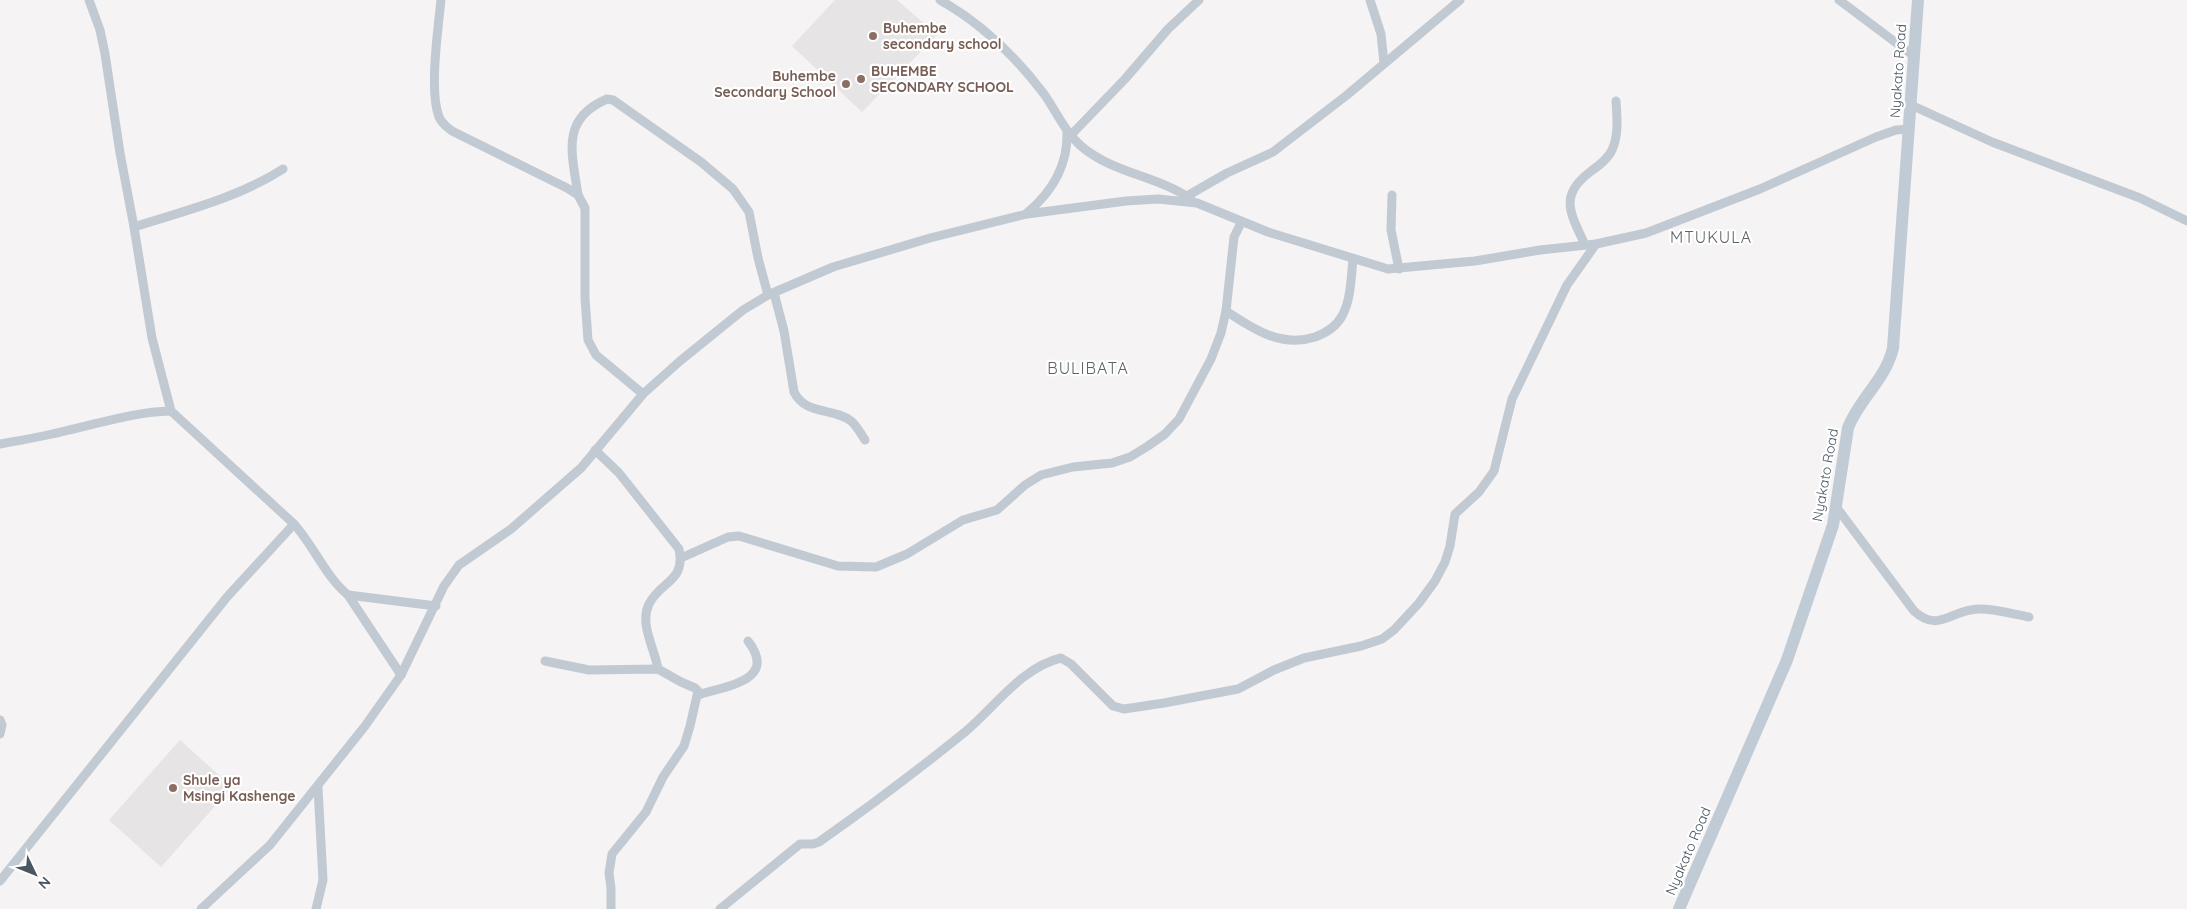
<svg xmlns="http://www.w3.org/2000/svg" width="2187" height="909" viewBox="0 0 2187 909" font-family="Quicksand,sans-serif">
<rect width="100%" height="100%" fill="#f5f3f3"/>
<g fill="#e6e4e5">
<polygon points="835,0 897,0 937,35 862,112 792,46"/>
<polygon points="180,740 232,787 161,867 109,820"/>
</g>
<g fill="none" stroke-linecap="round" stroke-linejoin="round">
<g stroke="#c1cad2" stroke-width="9">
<path d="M89,0L100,30L105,54L120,153L134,227L152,338L171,411L294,524C314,546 325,576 348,595L436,606"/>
<path d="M441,0C438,29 429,92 439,117C442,124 447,127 452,131L567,188L578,195L585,208V298L588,340L596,355L643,394"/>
<path d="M940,0C981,23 1016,57 1044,94C1056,111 1065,132 1081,146C1112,173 1158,176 1191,199"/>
<polyline points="1370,0 1381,34 1384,63"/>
<polyline points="1839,0 1915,57"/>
<polyline points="1911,105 1992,142 2140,198 2187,221"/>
<polyline points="1071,135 1125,79 1168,29 1199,0"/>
<path d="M578,195C572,153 560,119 607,99L613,100L701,162L733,189L749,212L758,258L768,295"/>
<polyline points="1392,195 1391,230 1399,269"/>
<polyline points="1187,196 1227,173 1273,152 1347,95 1460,0"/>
<path d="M1027,213C1052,192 1068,165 1067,132"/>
<path d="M134,227C184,211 238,198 283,169"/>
<path d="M1585,245C1571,214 1558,196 1590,172C1598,166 1608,159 1612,150C1619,135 1617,117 1616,101"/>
<path d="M774,293L784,331L794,392C806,416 833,407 851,421C857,426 861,434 865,440"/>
<path d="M1226,311C1253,329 1281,348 1315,337C1326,333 1336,327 1342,316C1351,300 1351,278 1353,259"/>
<path d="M0,444C23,440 46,436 69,430C105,422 134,412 171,411"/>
<path d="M595,450L619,473L679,549C686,582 660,581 649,604C639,624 655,649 658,669"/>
<path d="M1837,508L1914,611C1939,634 1951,609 1979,609C1996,609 2013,614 2029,617"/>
<polyline points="681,558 728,537 739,536 838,566 876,567 907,554 963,520 997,510 1025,485 1041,475 1073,467 1112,463 1130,457 1148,446 1165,434 1179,419 1211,359 1221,333 1226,311 1234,237 1241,223"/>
<polyline points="348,595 401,675"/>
<polyline points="545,661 589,670 658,669 681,682 695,688 698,691 690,726 684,746 663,777 646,812 612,854 609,873 611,888 611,909"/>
<path d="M698,695C723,686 779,682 748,641"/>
<polyline points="0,720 2,725 0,734"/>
<polyline points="0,881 227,597 294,524"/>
<polyline points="201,909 270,845 365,726 401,675 444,586 459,565 511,529 581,468 643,394 680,361 743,310 768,295 833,267 930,238 1027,214 1126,201 1158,199 1197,203 1268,232 1388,269 1475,261 1540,250 1596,244 1646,233 1672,223 1760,189 1876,137 1896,130 1909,129"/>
<polyline points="316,909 323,880 318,788"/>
<path d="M720,909L800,844H813L819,842C869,807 918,770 965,732C995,707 1022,667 1061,658L1071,664L1113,706L1124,709L1164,703L1238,689L1274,670L1304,658L1361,646L1382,639L1394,630L1419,603L1435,581L1445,562L1450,546L1455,514L1479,492L1494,471L1512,399L1567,285L1596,244"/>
</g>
<path stroke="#c1cbd6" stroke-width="12" d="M1679,909L1787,660L1833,525L1848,428C1859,399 1886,379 1893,348L1918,0"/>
</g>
<g fill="#8d6e63" stroke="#fff" stroke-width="2">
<circle cx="873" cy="36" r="5"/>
<circle cx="861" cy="79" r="5"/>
<circle cx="846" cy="84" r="5"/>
<circle cx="173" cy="788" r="5"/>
</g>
<g text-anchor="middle" stroke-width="4.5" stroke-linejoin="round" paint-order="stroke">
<g font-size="14" font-weight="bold" fill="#785e54" stroke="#fff" text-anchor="start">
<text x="883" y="33">Buhembe<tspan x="883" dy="16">secondary school</tspan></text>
<text x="871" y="76">BUHEMBE<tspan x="871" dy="16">SECONDARY SCHOOL</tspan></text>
<text x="836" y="81" text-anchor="end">Buhembe<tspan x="836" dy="16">Secondary School</tspan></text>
<text x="183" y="785">Shule ya<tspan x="183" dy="16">Msingi Kashenge</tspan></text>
</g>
<g font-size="14" fill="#4a5661" stroke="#fff">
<text transform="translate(1898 71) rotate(-86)" y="5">Nyakato Road</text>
<text transform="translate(1825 475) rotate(-80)" y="5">Nyakato Road</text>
<text transform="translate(1688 851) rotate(-67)" y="5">Nyakato Road</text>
</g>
<g font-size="16" letter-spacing="1" fill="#5f6368" stroke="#fff">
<text x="1711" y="243">MTUKULA</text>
<text x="1088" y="374">BULIBATA</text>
</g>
</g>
<g transform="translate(35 874) rotate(133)" stroke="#ffffff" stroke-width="4" paint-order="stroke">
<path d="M0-4L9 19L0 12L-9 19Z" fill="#4a5661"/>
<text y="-8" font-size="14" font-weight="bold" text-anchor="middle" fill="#4a5661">N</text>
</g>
</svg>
